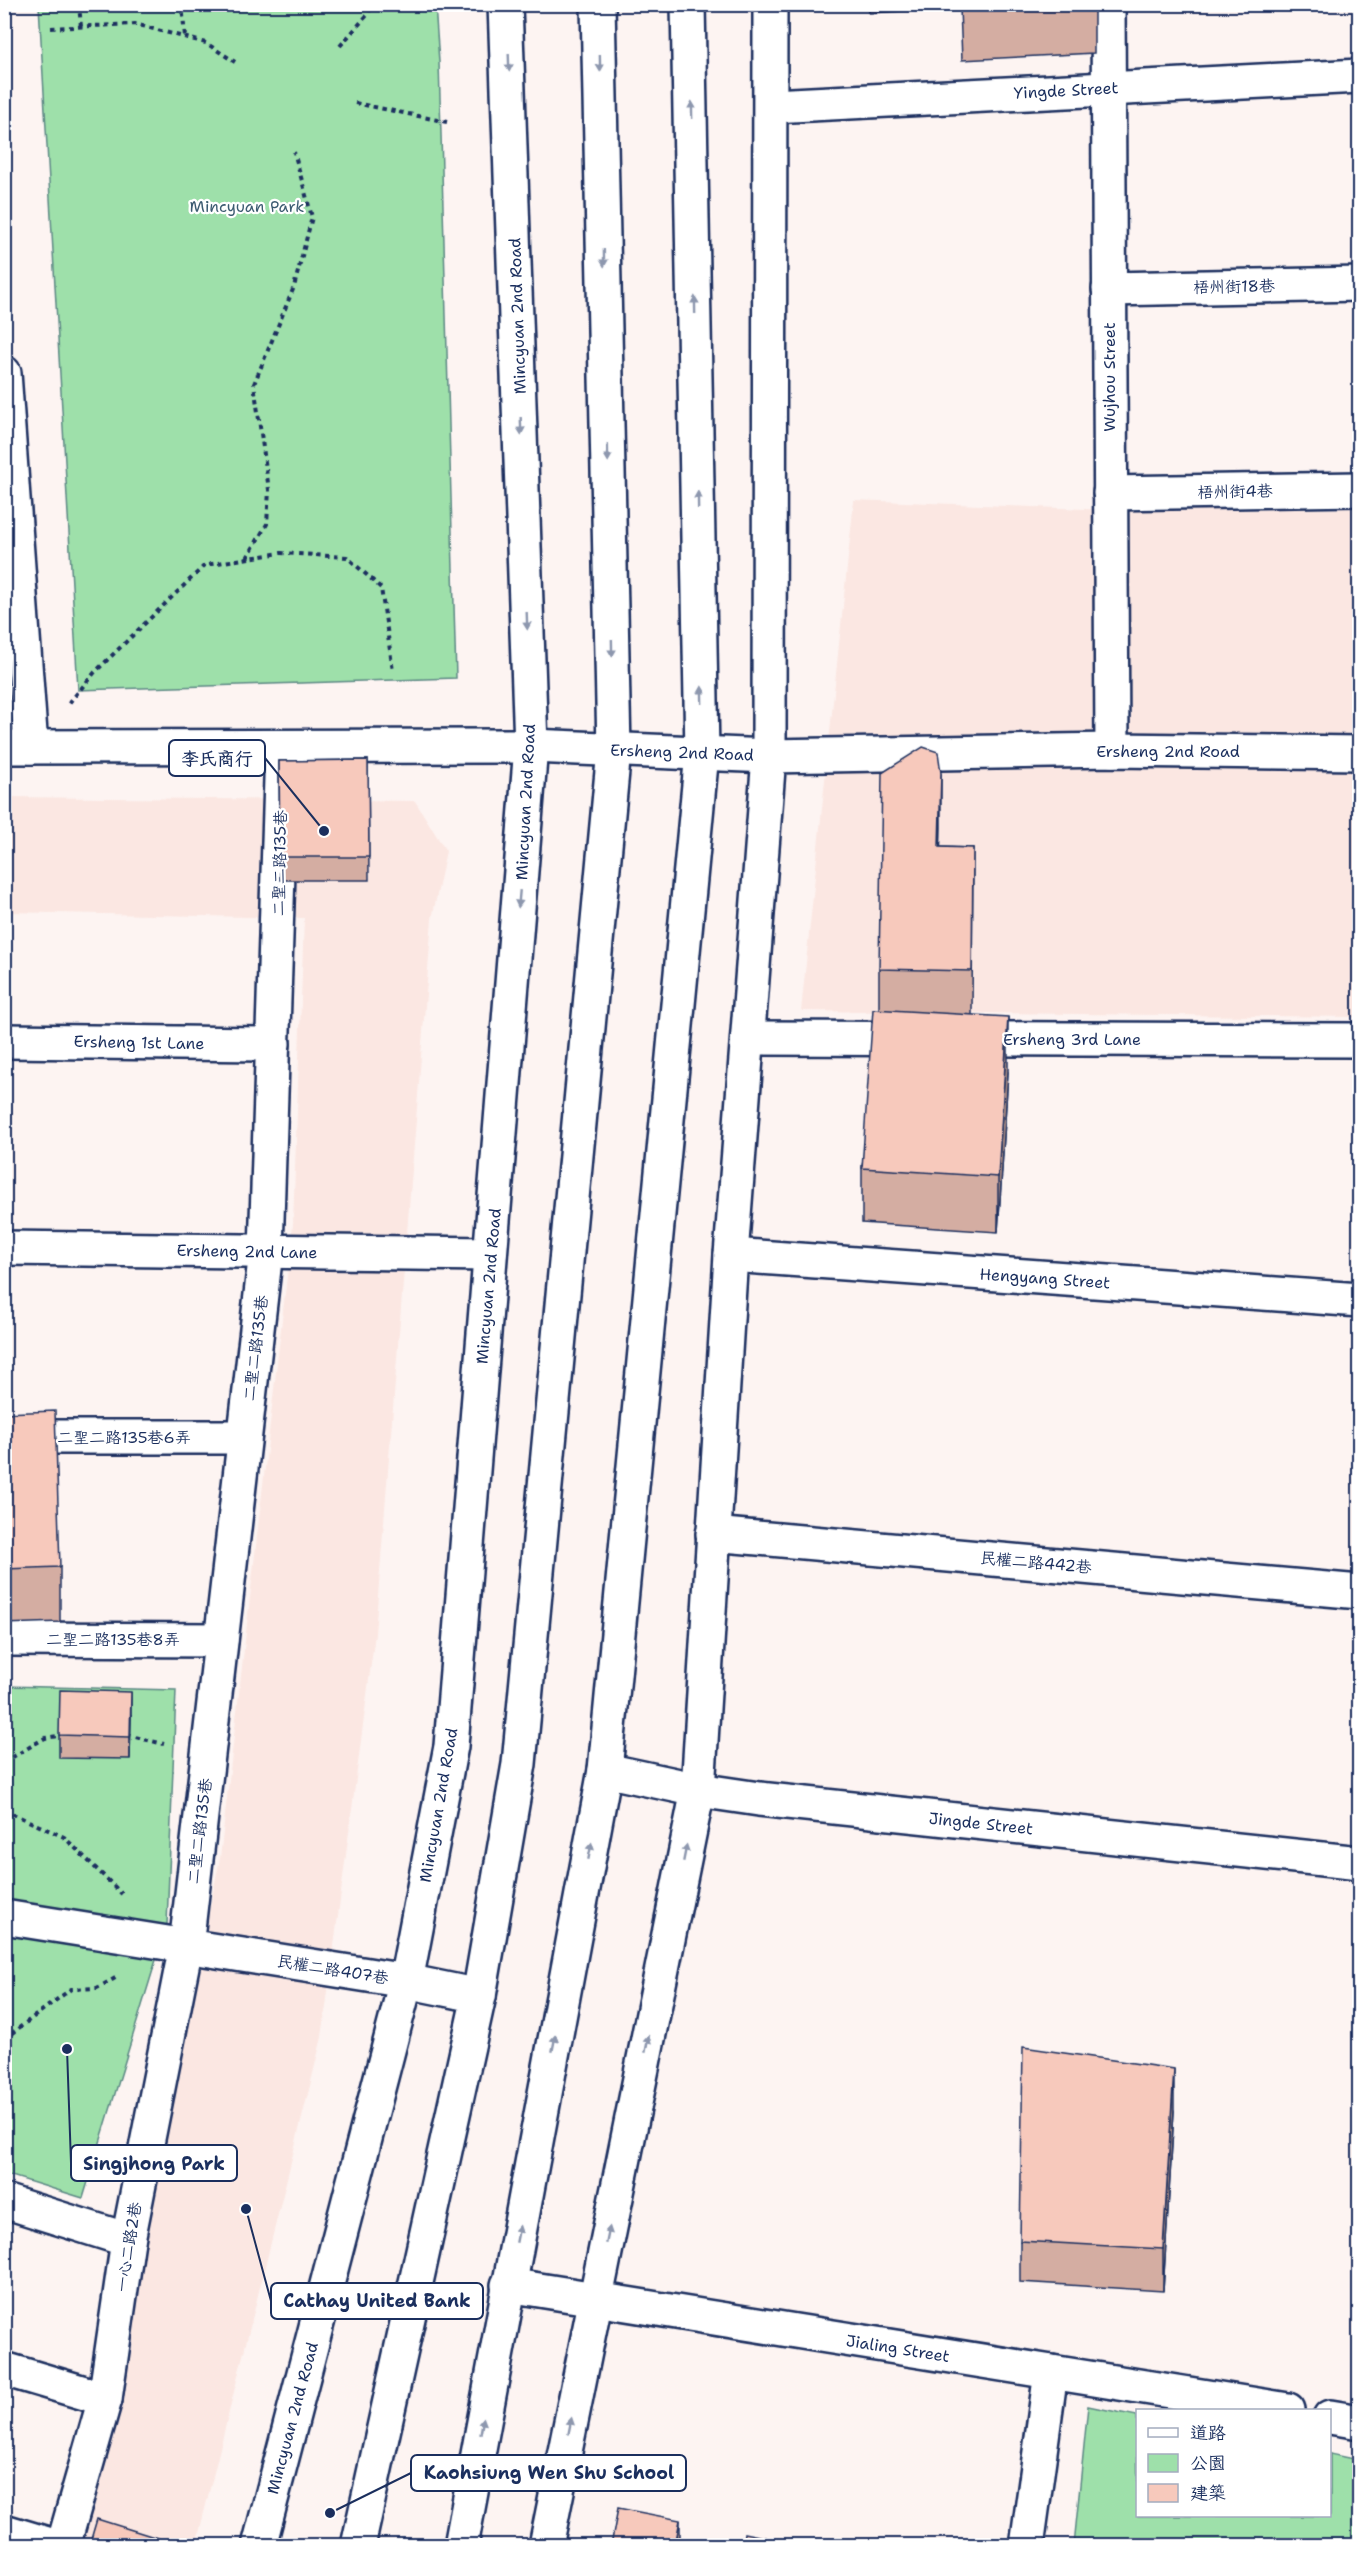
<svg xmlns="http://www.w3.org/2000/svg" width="1364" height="2550" viewBox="0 0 1364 2550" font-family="'Shantell Sans','LXGW WenKai TC',sans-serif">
<rect width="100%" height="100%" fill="#fdf4f2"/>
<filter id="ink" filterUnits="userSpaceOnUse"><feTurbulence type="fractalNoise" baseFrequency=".0167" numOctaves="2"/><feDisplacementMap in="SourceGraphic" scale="12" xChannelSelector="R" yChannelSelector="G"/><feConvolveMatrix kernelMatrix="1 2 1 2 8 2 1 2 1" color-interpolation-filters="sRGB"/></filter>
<g filter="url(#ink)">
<g fill="#fbe7e2">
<polygon points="854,500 1136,511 1359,508 1359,1017 801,1011"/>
<polygon points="5,547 15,684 5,684"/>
<polygon points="5,797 415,801 446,851 432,919 375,1634 322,2037 196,2545 63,2545 153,2187 220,1858 293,1224 304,918 5,912"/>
</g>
<g fill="#9ee0aa" stroke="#5c8884" stroke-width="1.5">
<polygon points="39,5 435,5 439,62 456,678 78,690"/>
<polygon points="5,1686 176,1690 167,1924 83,2198 5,2174"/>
<polygon points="1088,2406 1137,2416 1138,2516 1330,2516 1330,2454 1359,2460 1359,2545 1074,2545"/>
</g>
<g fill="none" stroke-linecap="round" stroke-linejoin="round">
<defs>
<g id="minor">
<polyline points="1108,4 1112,750"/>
<polyline points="772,106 1360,76"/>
<polyline points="1109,289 1360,284"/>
<polyline points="4,373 31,747"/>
<polyline points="1110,493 1360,489"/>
<polyline points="4,747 531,746 769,756 1112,750 1360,753"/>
<polyline points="748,1038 1360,1040"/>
<polyline points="4,1041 273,1044"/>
<polyline points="4,1248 490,1254"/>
<polyline points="731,1255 1360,1300"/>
<polyline points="4,1437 244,1437"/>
<polyline points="713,1534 1360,1592"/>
<polyline points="4,1639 221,1640"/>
<polyline points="605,1770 698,1790 759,1799 1360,1863"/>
<polyline points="4,1917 406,1981 479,1996"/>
<polyline points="4,2201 128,2240"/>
<polyline points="508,2285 1288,2410"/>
<polyline points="4,2369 105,2399"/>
<polyline points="1330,2417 1360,2422"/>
<polyline points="4,2531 54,2546"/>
<polyline points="63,2546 105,2399 128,2240 186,1946 266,1251 282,747"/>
<polyline points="259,2546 406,1981 451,1746 531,746 505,4"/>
<polyline points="546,2546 698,1790 731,1255 769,756 770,4"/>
<polyline points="1027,2546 1051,2372"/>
</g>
<g id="major">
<polyline points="358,2546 479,1996 519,1764 614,750 598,4"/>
<polyline points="461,2546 605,1770 702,753 688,4"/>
</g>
</defs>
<use href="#minor" stroke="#1b2f5e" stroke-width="38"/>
<use href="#major" stroke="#1b2f5e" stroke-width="38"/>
<g stroke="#1b2f5e" stroke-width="4" stroke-dasharray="4.5 4.5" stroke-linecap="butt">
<polyline points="79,4 81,27"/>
<polyline points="182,4 185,37"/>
<polyline points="51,28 135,24 206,43 235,62"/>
<polyline points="340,46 369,13 370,4"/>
<polyline points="355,103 447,122"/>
<polyline points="247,558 267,524 269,490 254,384 294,287 312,217 294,152"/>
<polyline points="69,703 95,672 205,565 281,553 347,557 381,588 393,671"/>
<polyline points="127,1735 164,1744"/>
<polyline points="4,1762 45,1738 63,1735"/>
<polyline points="4,1810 64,1837 122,1894"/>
<polyline points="4,2039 71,1989 97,1988 119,1976"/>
</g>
<use href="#minor" stroke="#fff" stroke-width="33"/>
<use href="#major" stroke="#fff" stroke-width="33"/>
</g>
<g fill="#d4ada2" stroke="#1b2f5e" stroke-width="1.5">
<polygon points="868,4 1094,4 1094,53 962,60 960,8 869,13"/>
<polygon points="368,760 369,880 280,880 279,761"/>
<polygon points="941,847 973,848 972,1015 1008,1072 998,1232 862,1223 862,1168 879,1010 879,969"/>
<polygon points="4,1413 60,1567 60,1622 4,1624"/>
<polygon points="131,1715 130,1759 59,1758 59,1735"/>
<polygon points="1174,2111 1163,2291 1020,2282 1020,2241"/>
</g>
<g fill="#ad8d84" stroke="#1b2f5e" stroke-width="1.5">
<polygon points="941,773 941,828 939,902 939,847"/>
<polygon points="1008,1017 1008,1072 998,1232 998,1177"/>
<polygon points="131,1692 131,1715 130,1759 130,1737"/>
<polygon points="1174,2069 1174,2111 1163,2291 1163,2249"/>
<polygon points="680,2520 680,2546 675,2546"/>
</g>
<g fill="#f7c9bc" stroke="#1b2f5e" stroke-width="1.5">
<polygon points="923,747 938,752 941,773 939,847 973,848 972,971 879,969 882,773"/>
<polygon points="368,760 369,857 280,857 279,761"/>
<polygon points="873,1009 1008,1017 998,1177 862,1168"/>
<polygon points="55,1411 60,1567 4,1569 4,1413"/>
<polygon points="60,1690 131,1692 130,1737 59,1735"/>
<polygon points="1023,2047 1174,2069 1163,2249 1020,2241"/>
<polygon points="618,2508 680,2520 675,2546 611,2546"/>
<polygon points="97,2519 183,2546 89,2546"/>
<polygon points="744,2533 808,2546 742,2546"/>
</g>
<defs><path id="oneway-solid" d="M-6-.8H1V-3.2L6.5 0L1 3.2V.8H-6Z" transform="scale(1.5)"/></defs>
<g fill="#8d97ae">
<use href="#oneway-solid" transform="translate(509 63) rotate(88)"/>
<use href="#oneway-solid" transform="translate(600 63) rotate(89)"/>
<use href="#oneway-solid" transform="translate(692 110) rotate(-91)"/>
<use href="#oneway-solid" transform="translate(604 258) rotate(89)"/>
<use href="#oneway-solid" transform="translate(695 305) rotate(-91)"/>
<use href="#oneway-solid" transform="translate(521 426) rotate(88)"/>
<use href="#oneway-solid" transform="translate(608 453) rotate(89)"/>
<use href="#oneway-solid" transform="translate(698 500) rotate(-91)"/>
<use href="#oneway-solid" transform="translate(527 621) rotate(88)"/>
<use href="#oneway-solid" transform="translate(612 648) rotate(89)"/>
<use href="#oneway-solid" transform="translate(702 695) rotate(-91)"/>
<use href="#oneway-solid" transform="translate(519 899) rotate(95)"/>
<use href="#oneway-solid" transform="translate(590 1851) rotate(-79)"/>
<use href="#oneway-solid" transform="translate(685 1853) rotate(-79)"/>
<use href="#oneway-solid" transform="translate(554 2043) rotate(-79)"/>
<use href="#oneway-solid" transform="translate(647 2044) rotate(-79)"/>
<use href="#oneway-solid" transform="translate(518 2234) rotate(-79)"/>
<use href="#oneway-solid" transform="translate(608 2235) rotate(-79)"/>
<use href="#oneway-solid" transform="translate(482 2426) rotate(-80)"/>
<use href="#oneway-solid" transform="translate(570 2426) rotate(-79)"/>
</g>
</g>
<g text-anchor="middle" stroke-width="4.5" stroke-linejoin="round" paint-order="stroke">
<g font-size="16" fill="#1b2f5e" stroke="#fff">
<text transform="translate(1066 90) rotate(-3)" y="6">Yingde Street</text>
<text transform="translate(1234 286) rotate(-1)" y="6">梧州街18巷</text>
<text transform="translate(517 316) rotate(-92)" y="6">Mincyuan 2nd Road</text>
<text transform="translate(1109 377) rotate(-90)" y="6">Wujhou Street</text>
<text transform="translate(1235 491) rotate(-1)" y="6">梧州街4巷</text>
<text x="1168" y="757">Ersheng 2nd Road</text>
<text transform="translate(682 752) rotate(2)" y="6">Ersheng 2nd Road</text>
<text transform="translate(525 802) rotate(-87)" y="6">Mincyuan 2nd Road</text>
<text transform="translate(279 863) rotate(-89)" y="6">二聖二路135巷</text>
<text x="1072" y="1045">Ersheng 3rd Lane</text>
<text transform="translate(139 1042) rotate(1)" y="6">Ersheng 1st Lane</text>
<text transform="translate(247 1251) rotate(1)" y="6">Ersheng 2nd Lane</text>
<text transform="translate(1045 1278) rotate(4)" y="6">Hengyang Street</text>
<text transform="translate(488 1286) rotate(-85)" y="6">Mincyuan 2nd Road</text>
<text transform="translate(255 1348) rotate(-83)" y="6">二聖二路135巷</text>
<text x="124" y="1443">二聖二路135巷6弄</text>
<text transform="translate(1036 1562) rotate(5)" y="6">民權二路442巷</text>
<text x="113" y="1645">二聖二路135巷8弄</text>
<text transform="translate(438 1805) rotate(-80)" y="6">Mincyuan 2nd Road</text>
<text transform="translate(981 1823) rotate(6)" y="6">Jingde Street</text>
<text transform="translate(199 1831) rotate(-83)" y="6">二聖二路135巷</text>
<text transform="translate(333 1969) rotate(9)" y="6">民權二路407巷</text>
<text transform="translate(128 2247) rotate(-81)" y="6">一心二路2巷</text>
<text transform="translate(898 2348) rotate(9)" y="6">Jialing Street</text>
<text transform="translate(292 2418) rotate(-75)" y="6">Mincyuan 2nd Road</text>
</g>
<g font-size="16" fill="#3c5b71" stroke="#fff">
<text x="247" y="212">Mincyuan Park</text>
</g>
</g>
<path fill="none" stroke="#1b2f5e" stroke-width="2" d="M324 831L265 758M67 2049L71 2163M246 2209L271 2301M330 2513L411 2473"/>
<g fill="#1b2f5e" stroke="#fff" stroke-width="2">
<circle cx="324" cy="831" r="6"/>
<circle cx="67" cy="2049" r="6"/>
<circle cx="246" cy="2209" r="6"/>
<circle cx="330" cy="2513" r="6"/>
</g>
<g fill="#fff" stroke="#1b2f5e" stroke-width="2">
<rect x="169" y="740" width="96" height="36" rx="6"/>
<rect x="71" y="2145" width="166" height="36" rx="6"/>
<rect x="271" y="2283" width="212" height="36" rx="6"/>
<rect x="411" y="2455" width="275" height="36" rx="6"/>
</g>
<g font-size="18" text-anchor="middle" font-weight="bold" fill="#1b2f5e">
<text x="217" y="765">李氏商行</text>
<text x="154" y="2170">Singjhong Park</text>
<text x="377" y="2307">Cathay United Bank</text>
<text x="549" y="2479">Kaohsiung Wen Shu School</text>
</g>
<rect width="1364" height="2550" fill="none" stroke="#fff" stroke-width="24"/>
<rect x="12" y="12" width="1340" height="2526" fill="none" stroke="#1b2f5e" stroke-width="2" filter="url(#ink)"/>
<rect x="1136" y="2409" width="195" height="108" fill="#ffffff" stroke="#a4acbf" stroke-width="1.5"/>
<rect x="1148" y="2428" width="30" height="9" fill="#ffffff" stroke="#a4acbf" stroke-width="1.5"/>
<text x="1190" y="2439" font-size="18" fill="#1b2f5e">道路</text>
<rect x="1148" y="2454" width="30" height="18" fill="#9ee0aa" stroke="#a4acbf" stroke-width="1.5"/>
<text x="1190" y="2469" font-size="18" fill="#1b2f5e">公園</text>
<rect x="1148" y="2484" width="30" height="18" fill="#f7c9bc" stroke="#a4acbf" stroke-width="1.5"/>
<text x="1190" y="2499" font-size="18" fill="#1b2f5e">建築</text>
</svg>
